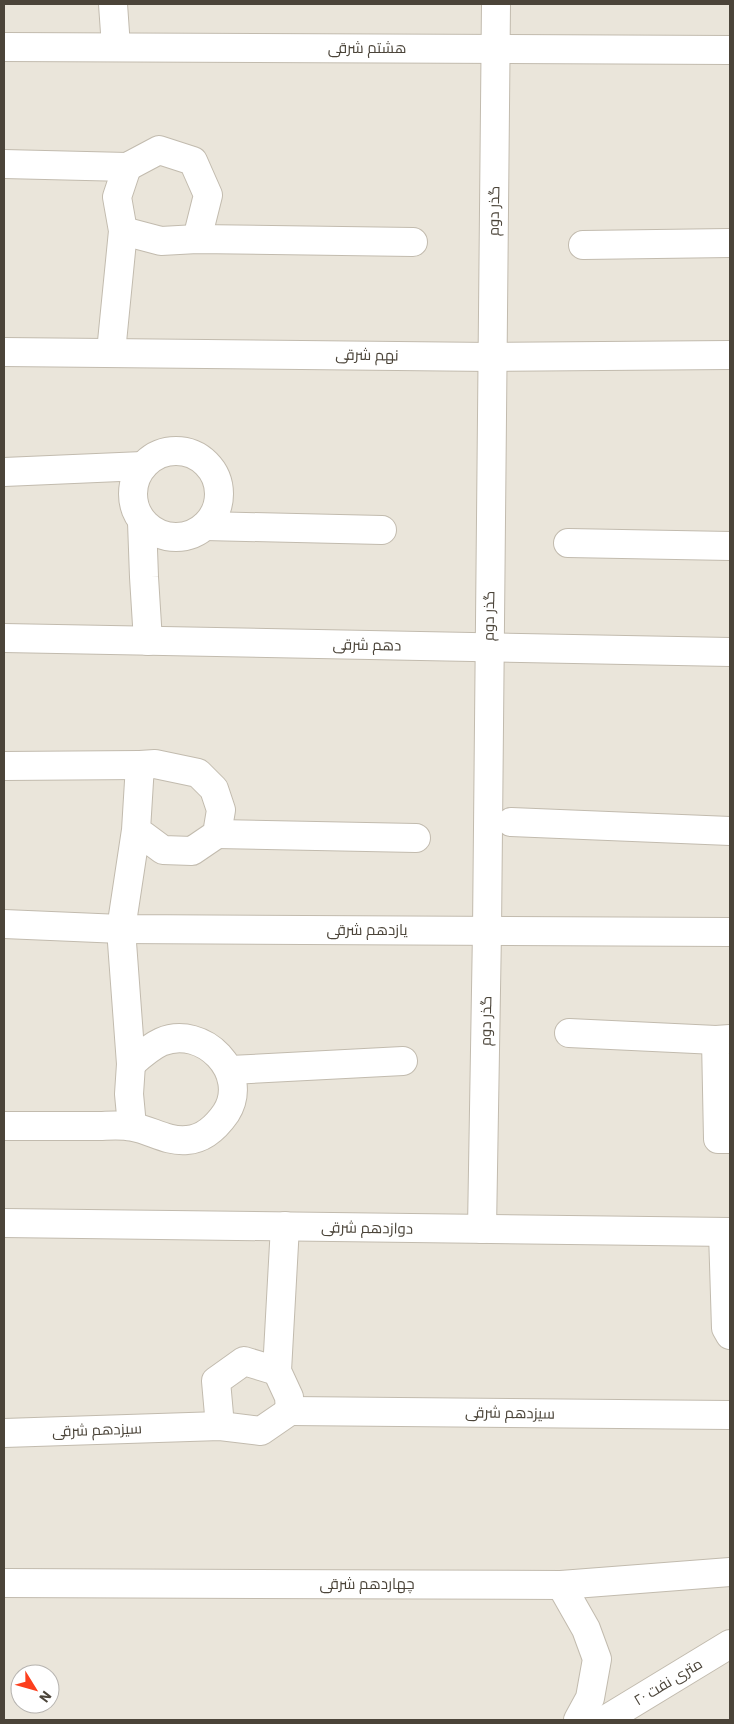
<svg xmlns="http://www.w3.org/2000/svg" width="734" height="1724" viewBox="0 0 734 1724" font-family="'IBM Plex Sans',Cairo,sans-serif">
<rect width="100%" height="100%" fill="#f6f3ec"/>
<path fill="#eae5da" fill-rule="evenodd" d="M4,4H730V1720H4ZM20,1674H50V1704H20Z"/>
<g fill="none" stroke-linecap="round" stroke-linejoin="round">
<defs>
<g id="minor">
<polyline points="113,4 116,47"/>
<polyline points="4,47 730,50"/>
<polyline points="4,164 127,167 159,150 193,161 208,195 197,239"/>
<polyline points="123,231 161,241 197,239 413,242"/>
<polyline points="583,245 730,243"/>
<polyline points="4,352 492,357 730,355"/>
<polyline points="111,352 123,231 117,197 127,167"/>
<circle cx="176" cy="494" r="43"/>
<polyline points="4,472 143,466"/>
<polyline points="142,522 144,577 148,641"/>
<polyline points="205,526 382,530"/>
<polyline points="568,543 730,546"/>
<polyline points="4,638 730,652"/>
<polyline points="4,766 140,765"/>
<polyline points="511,822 730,831"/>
<polyline points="217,834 416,838"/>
<polyline points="4,924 121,929 730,932"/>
<polyline points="569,1033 716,1040"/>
<polyline points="730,1039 716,1040 718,1139 730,1139"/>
<polyline points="230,1070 403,1061"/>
<path d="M4,1126C34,1126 64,1126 95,1126C107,1126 121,1124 133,1127C151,1130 167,1142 187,1140C204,1139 217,1126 226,1113C251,1073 203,1024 161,1042C150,1047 140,1056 131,1064"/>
<polyline points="132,1126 129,1094 131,1064 121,929 136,830 140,765 155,764 198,773 214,789 221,810 217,834 192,851 163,850 136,830"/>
<polyline points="4,1223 730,1232"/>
<polyline points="285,1226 277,1371 289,1397 290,1411"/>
<polyline points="482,1229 487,931 496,4"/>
<polyline points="723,1232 726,1328 730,1335"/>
<polyline points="290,1411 730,1415"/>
<polyline points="220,1426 216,1381 244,1361 277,1371"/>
<polyline points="4,1433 220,1426 261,1431 290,1411"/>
<polyline points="4,1583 561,1585 730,1572"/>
<polyline points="561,1585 586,1629 597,1659 590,1698 578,1720"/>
<polyline points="605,1720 730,1644"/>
</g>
</defs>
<use href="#minor" stroke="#c2bbae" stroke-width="30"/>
<use href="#minor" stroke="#fff" stroke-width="28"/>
</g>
<g text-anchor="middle" stroke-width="4" stroke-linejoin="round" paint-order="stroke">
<g font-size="15" fill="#4b4439" stroke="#fff">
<text x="367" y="53">هشتم شرقی</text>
<text transform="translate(494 211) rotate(-89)" y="5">گذر دوم</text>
<text transform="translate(367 355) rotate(1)" y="5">نهم شرقی</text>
<text transform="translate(489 616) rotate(-89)" y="5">گذر دوم</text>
<text transform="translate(367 645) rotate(1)" y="5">دهم شرقی</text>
<text x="367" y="935">یازدهم شرقی</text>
<text transform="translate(486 1021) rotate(-89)" y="5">گذر دوم</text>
<text transform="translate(367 1228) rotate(1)" y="5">دوازدهم شرقی</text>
<text transform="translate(510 1413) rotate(1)" y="5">سیزدهم شرقی</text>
<text transform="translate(97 1430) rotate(-2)" y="5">سیزدهم شرقی</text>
<text x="367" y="1589">چهاردهم شرقی</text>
<text transform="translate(668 1682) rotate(-31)" y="5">۲۰ متری نفت</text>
</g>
</g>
<rect width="734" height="1724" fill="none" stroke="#4b4439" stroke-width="10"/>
<g transform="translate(35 1689) rotate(127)"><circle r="24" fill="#ffffff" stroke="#b7b4b0"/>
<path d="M0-4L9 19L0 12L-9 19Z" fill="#fc3f1d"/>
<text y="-8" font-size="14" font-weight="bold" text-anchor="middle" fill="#4b4439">N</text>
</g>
</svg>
